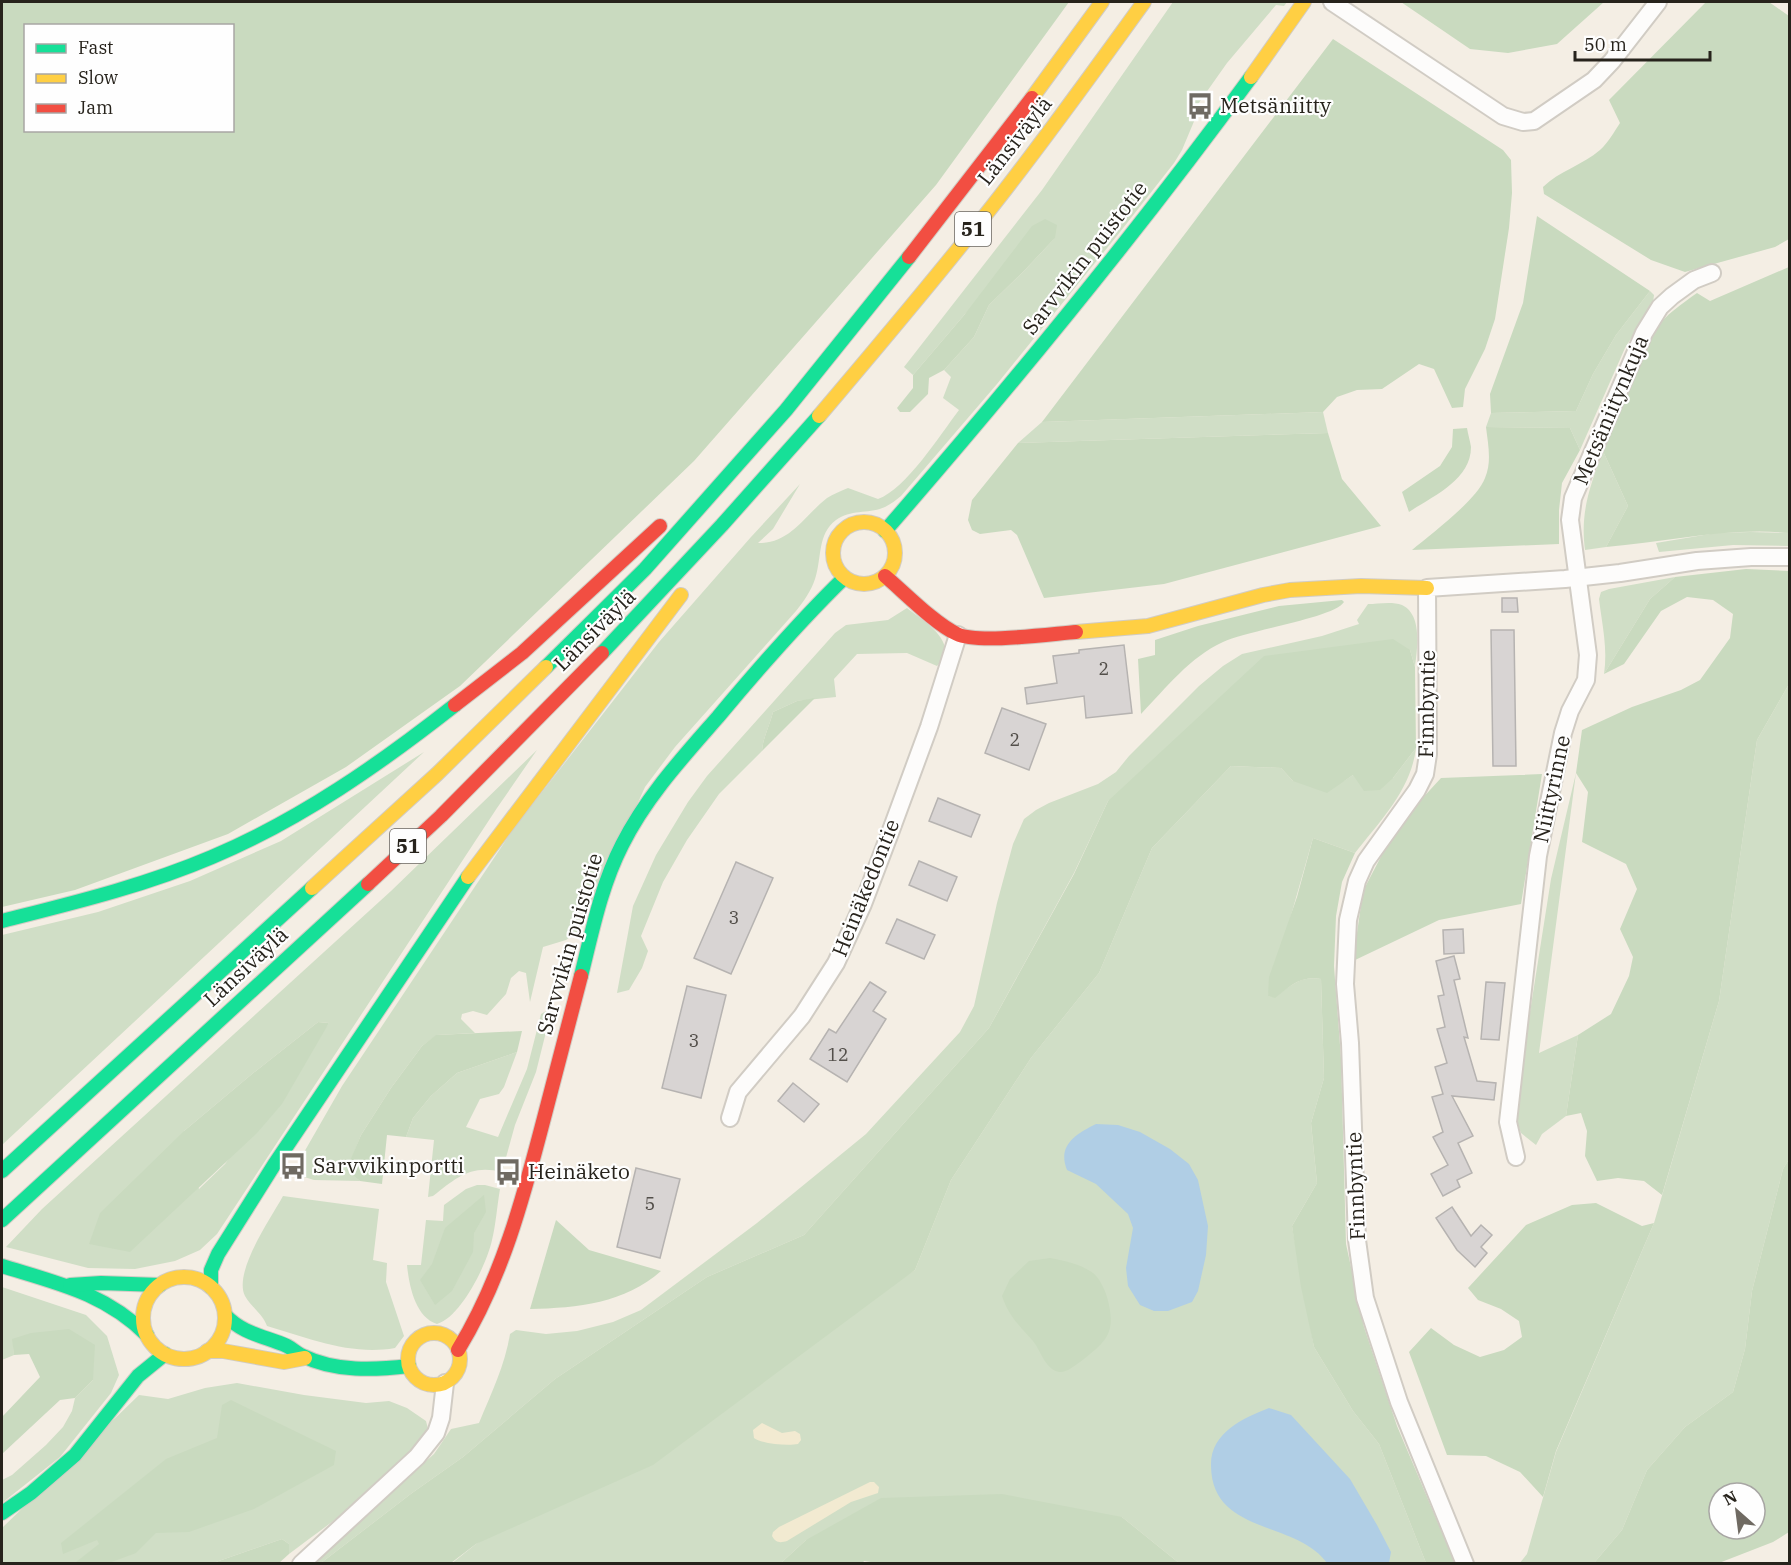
<svg xmlns="http://www.w3.org/2000/svg" width="1791" height="1565" viewBox="0 0 1791 1565" font-family="'IBM Plex Serif',serif">
<rect width="100%" height="100%" fill="#f4eee4"/>
<g fill="#d0dec6" fill-rule="evenodd">
<path d="M1173,2H1287L1284,6L1276,5L1227,63L1191,114L1195,119L1182,150L1174,163L1120,232L997,384L901,496C896,500 891,504 885,507C870,514 851,509 836,520C817,534 822,559 815,579C811,591 804,601 796,611L675,747L645,787L581,929L566,940L543,947L530,1002L526,973L519,971L511,978L506,994L487,1015L473,1011L462,1014L461,1019L475,1033L437,1035L422,1046L391,1088L361,1135L347,1170L360,1181L314,1180L301,1176L306,1164L303,1154L342,1086L514,828L659,642L751,537L800,484L773,529L758,543C790,544 804,516 827,498C833,494 841,491 848,488L878,499C906,489 940,435 959,410L943,398L951,377L944,370L974,337L989,305L1023,272L1055,238L965,314L913,375L904,367L1042,190Z"/>
<polygon points="1650,291 1654,295 1653,303 1625,348 1580,450 1570,428 1486,427 1491,413 1576,411 1593,374 1616,335"/>
<polygon points="1323,412 1328,433 1018,443 1042,422"/>
<path d="M1603,451L1628,506L1606,547L1585,550C1580,512 1590,486 1603,451Z"/>
<polygon points="1750,532 1789,533 1789,546 1733,545 1659,552 1656,543 1716,533"/>
<path d="M1675,577L1650,599L1604,674C1608,649 1602,624 1599,599L1601,592L1609,589Z"/>
<path d="M1368,604C1377,604 1392,601 1402,605C1423,615 1417,649 1415,667L1410,650L1108,801L1074,873L989,1028L804,1235L707,1277L555,1379L463,1457L412,1493L321,1563L312,1564L434,1454L451,1429L479,1423C491,1394 505,1365 510,1334L516,1330L546,1334L577,1331L613,1322L641,1310L757,1223L866,1134L960,1032L974,1006L997,903L1013,844L1024,819L1036,810L1049,803L1098,784L1116,772L1129,756L1199,686L1223,666L1242,654L1322,636L1359,624L1357,620Z"/>
<path d="M907,608C923,621 962,643 937,666L907,653L857,654L834,679L836,697L797,701L773,712C770,725 763,737 762,751L719,794L687,840L663,882L641,936L648,951L642,968L629,990L617,993L633,906L656,855L688,802L707,776L835,633L846,625L888,620Z"/>
<polygon points="1789,684 1789,1159 1783,1169 1752,1291 1745,1349 1733,1392 1685,1427 1647,1470 1622,1530 1594,1563 1519,1564 1527,1554 1556,1452 1654,1223 1719,1001 1757,740"/>
<path d="M1416,748C1411,790 1380,821 1355,853L1313,838L1268,996L1275,997C1290,986 1301,975 1321,979L1324,1078L1311,1123L1317,1183L1292,1226L1314,1347L1353,1411L1379,1444L1426,1563H1179L1122,1517L806,1540L781,1563L451,1564L476,1544L915,1270L951,1180L1031,1058L1099,973L1152,848L1231,766L1281,768L1293,781H1344L1353,775L1393,778Z"/>
<path d="M537,750L497,808L217,1234L200,1250L175,1261L135,1269L88,1268L6,1247L42,1209L391,891ZM318,1022L329,1023L225,1164L199,1189L184,1131L252,1074Z"/>
<polygon points="424,752 2,1145 2,935 98,912 190,881 281,841"/>
<polygon points="1576,773 1539,1053 1578,1035 1566,1116 1542,1134 1536,1145 1521,1133 1517,1122 1524,1050 1551,879"/>
<path d="M546,1011L550,1016L536,1072L515,1125L502,1172C471,1164 456,1178 433,1196L428,1197L434,1140L406,1137L413,1118L431,1096L457,1073L517,1052L504,1087L499,1094L480,1099L466,1127L498,1137L527,1069L541,1014Z"/>
<path d="M477,1185H485L500,1189C497,1206 496,1224 492,1240C487,1264 461,1317 437,1324C415,1317 409,1285 407,1265H421L426,1220L443,1221L444,1205L466,1189Z"/>
<path d="M283,1196L379,1209L373,1260L387,1263L386,1282L404,1336L395,1348C351,1356 309,1338 267,1326C263,1314 251,1307 245,1296C233,1272 271,1218 283,1196Z"/>
<polygon points="2,1287 86,1315 107,1336 119,1375 111,1393 60,1457 2,1503 2,1480 12,1475 46,1445 63,1427 72,1411 75,1398 93,1380 13,1339 14,1355 2,1360"/>
<path d="M237,1383L304,1395L366,1403L389,1401L407,1408L426,1421L428,1429C396,1479 336,1518 289,1554V1544L282,1539L213,1563L2,1564V1528L139,1395L168,1399L205,1388Z"/>
</g>
<g fill="#c9dabf" fill-rule="evenodd">
<path d="M2,2H1069L936,185L694,461L460,686L346,767L228,834L75,890L2,907ZM26,26H232V130H26Z"/>
<polygon points="1401,2 1604,2 1557,44 1508,53 1470,49"/>
<path d="M1706,2H1769L1789,16V239L1775,247L1685,272L1651,260L1544,194L1543,187C1559,171 1583,165 1600,150C1608,143 1614,132 1620,123L1609,100Z"/>
<polygon points="1333,39 1503,150 1511,160 1512,193 1509,228 1495,319 1485,349 1465,389 1463,407 1452,408 1434,369 1419,364 1382,389 1357,390 1337,397 1323,412 1042,422"/>
<polygon points="1537,216 1650,291 1616,335 1593,374 1576,411 1491,413 1490,394 1523,303"/>
<polygon points="1045,219 1057,225 1055,238 1023,272 989,305 974,337 944,370 929,378 928,394 910,412 900,412 897,408 913,388 913,375 965,314 1032,226"/>
<path d="M1789,267V533C1728,527 1667,542 1606,547L1628,506L1603,451C1619,411 1631,366 1655,330C1665,315 1683,303 1697,293L1710,301Z"/>
<path d="M1486,427L1570,428L1580,450L1562,483L1559,510V544L1412,550C1431,534 1477,500 1485,478C1492,462 1488,444 1486,427Z"/>
<path d="M1467,428C1468,434 1470,441 1471,447C1471,480 1433,496 1409,512L1402,492L1440,466L1452,447L1453,429Z"/>
<polygon points="1328,433 1342,479 1381,526 1164,584 1044,598 1017,535 1011,530 980,534 972,530 968,520 972,500 1018,443"/>
<polygon points="1746,569 1789,571 1789,684 1757,740 1719,1001 1662,1195 1644,1181 1618,1178 1597,1181 1585,1156 1587,1131 1581,1113 1566,1116 1578,1035 1611,1014 1629,976 1633,957 1620,929 1637,889 1626,864 1582,842 1588,792 1576,773 1582,730 1632,707 1681,690 1700,680 1730,638 1733,614 1713,600 1687,597 1661,611 1624,664 1604,674 1650,599 1675,577"/>
<path d="M1342,600L1344,602C1334,618 1248,630 1223,642C1190,657 1166,688 1141,714L1138,659L1155,655V640L1198,626L1279,606Z"/>
<polygon points="1393,639 1410,650 1415,667 1416,748 1393,778 1380,790 1364,791 1353,775 1327,793 1293,781 1281,768 1231,766 1152,848 1099,973 1031,1058 951,1180 915,1270 653,1465 476,1544 451,1563 321,1563 412,1493 463,1457 555,1379 707,1277 804,1235 989,1028 1074,874 1108,801 1264,656"/>
<path d="M815,698L762,751C763,737 770,725 773,712L797,701Z"/>
<polygon points="1542,774 1521,904 1439,920 1353,961 1363,891 1386,847 1418,803 1441,778"/>
<path d="M1313,838L1355,853L1342,882L1336,916L1334,966L1341,1058L1346,1244L1364,1327L1397,1426L1455,1563H1426L1379,1444L1353,1411L1314,1347L1301,1287L1292,1226L1317,1183L1311,1123L1324,1078L1321,979C1301,975 1290,986 1275,998L1268,996L1269,977L1297,897Z"/>
<polygon points="318,1022 329,1023 282,1104 257,1133 130,1252 89,1244 100,1213 184,1131 252,1074"/>
<polygon points="522,1031 517,1052 457,1073 431,1096 413,1118 406,1137 387,1135 382,1184 360,1181 346,1170 361,1135 391,1088 422,1046 436,1035"/>
<path d="M1789,1159V1532L1773,1542L1719,1563H1594L1622,1530L1647,1470L1685,1427L1733,1392L1745,1349L1752,1291L1783,1169ZM1719,1493H1755V1529H1719Z"/>
<polygon points="484,1195 486,1212 474,1233 473,1252 452,1291 435,1305 420,1280 432,1264 445,1228"/>
<polygon points="1596,1203 1642,1226 1654,1223 1556,1451 1543,1497 1520,1472 1486,1456 1447,1455 1409,1352 1431,1328 1454,1345 1480,1357 1504,1350 1522,1337 1519,1321 1501,1309 1478,1300 1468,1288 1526,1225 1572,1205"/>
<path d="M556,1220L589,1250L661,1271C625,1303 578,1308 530,1309Z"/>
<path d="M1050,1258C1065,1261 1081,1264 1093,1273C1099,1277 1105,1290 1107,1297C1117,1333 1107,1341 1080,1362C1074,1366 1066,1373 1059,1372C1045,1369 1041,1351 1033,1341C1020,1327 1008,1315 1002,1296L1010,1279L1029,1261Z"/>
<polygon points="69,1329 95,1345 93,1380 75,1398 60,1400 2,1454 2,1417 40,1377 29,1354 14,1355 12,1339 31,1333"/>
<polygon points="231,1400 336,1451 334,1465 254,1509 189,1532 156,1533 136,1553 109,1563 76,1562 99,1544 97,1540 63,1554 61,1543 166,1459 217,1438 222,1405"/>
<polygon points="1002,1494 1122,1517 1179,1563 884,1564 864,1561 862,1564 781,1563 806,1540 881,1498"/>
<polygon points="282,1539 289,1544 289,1554 279,1563 213,1563"/>
</g>
<g fill="#f2ead1">
<path d="M762,1423L782,1433L795,1431L800,1434L801,1440L798,1444C788,1446 762,1444 754,1438L753,1430Z"/>
<path d="M870,1482H874L879,1487L878,1493L851,1502L787,1541C780,1543 776,1543 772,1536L773,1532L779,1527Z"/>
</g>
<g fill="#b0cee5">
<path d="M1096,1124L1118,1125L1140,1132L1170,1149L1189,1164L1198,1180L1208,1226L1206,1255L1198,1291L1192,1302L1168,1311H1154L1140,1305L1128,1286L1126,1268L1133,1228L1128,1214L1096,1184L1067,1170C1057,1145 1076,1134 1096,1124Z"/>
<path d="M1269,1408L1291,1415L1350,1479L1377,1525L1391,1552L1389,1563H1327C1296,1520 1212,1535 1211,1466C1210,1433 1243,1418 1269,1408Z"/>
</g>
<g fill="#d8d4d3" stroke="#b6b3b1" stroke-width="1.5">
<polygon points="1502,598 1517,598 1518,612 1502,612"/>
<polygon points="1491,630 1514,630 1516,766 1493,766"/>
<polygon points="1124,645 1132,713 1086,718 1084,696 1027,704 1025,688 1057,683 1053,656 1079,653 1079,650"/>
<polygon points="1002,708 1046,724 1029,770 985,753"/>
<polygon points="938,798 980,815 971,837 929,821"/>
<polygon points="919,861 957,877 947,901 909,885"/>
<polygon points="736,862 773,878 731,974 694,958"/>
<polygon points="897,919 935,935 924,959 886,943"/>
<polygon points="1463,929 1464,953 1444,954 1443,930"/>
<polygon points="1454,956 1460,979 1454,980 1468,1038 1464,1037 1477,1081 1496,1083 1494,1100 1452,1096 1473,1136 1458,1143 1472,1173 1457,1180 1460,1187 1443,1196 1431,1174 1448,1165 1433,1137 1443,1132 1432,1097 1443,1094 1435,1067 1447,1063 1437,1029 1445,1027 1438,996 1444,995 1436,961"/>
<polygon points="870,982 886,992 873,1011 886,1019 847,1082 810,1059 829,1029 836,1033"/>
<polygon points="1486,982 1505,983 1499,1040 1481,1039"/>
<polygon points="687,986 726,995 701,1098 662,1088"/>
<polygon points="793,1083 819,1104 804,1122 778,1101"/>
<polygon points="636,1168 680,1179 660,1258 617,1247"/>
<polygon points="1452,1207 1471,1236 1481,1225 1492,1235 1481,1247 1487,1253 1475,1267 1457,1250 1436,1218"/>
</g>
<g fill="none" stroke-linecap="round" stroke-linejoin="round">
<defs>
<g id="street">
<polyline points="1332,2 1503,116 1523,122 1534,121 1594,80 1612,61 1658,2"/>
<polyline points="730,1118 738,1092 802,1016 836,963 863,904 890,833 929,727 958,635"/>
<polyline points="1516,1157 1508,1122 1538,856 1563,733 1570,711 1586,680 1588,655 1570,520 1573,498 1644,333 1660,307 1672,296 1694,280 1712,273"/>
<polyline points="301,1564 417,1457 436,1433 441,1418 445,1383"/>
<polyline points="1465,1564 1399,1402 1365,1298 1357,1240 1350,1043 1345,984 1348,920 1357,881 1366,861 1417,790 1425,774 1428,754 1427,588 1565,579 1620,573 1697,561 1751,557 1790,557"/>
</g>
<g id="fast">
<path d="M885,531C1013,384 1136,234 1251,77"/>
<polyline points="602,653 722,525 819,416"/>
<polyline points="546,667 645,569 786,410 909,257"/>
<path d="M2,921C73,903 144,886 212,857C300,820 380,764 455,705"/>
<path d="M581,976C592,932 601,886 622,845C646,797 683,757 718,717C758,669 799,622 844,578"/>
<polyline points="2,1171 312,888"/>
<polyline points="2,1220 368,884"/>
<path d="M2,1266C57,1283 105,1293 147,1335"/>
<polyline points="70,1285 101,1283 160,1285"/>
<polyline points="211,1287 211,1270 218,1254 274,1165 468,877"/>
<path d="M225,1315C243,1334 264,1336 287,1346C293,1349 297,1354 303,1356C335,1372 375,1370 409,1366"/>
<polyline points="2,1513 31,1493 75,1455 138,1376 165,1354"/>
</g>
<g id="slow">
<polyline points="1251,77 1304,2"/>
<polyline points="1032,98 1102,2"/>
<path d="M819,416C875,350 930,285 983,218C1039,148 1091,75 1144,2"/>
<circle cx="864" cy="553" r="31"/>
<polyline points="1076,632 1148,626 1263,595 1290,590 1361,586 1427,588"/>
<polyline points="468,877 681,595"/>
<polyline points="312,888 437,774 546,667"/>
<circle cx="184" cy="1318" r="41"/>
<circle cx="434" cy="1359" r="26"/>
<polyline points="207,1351 223,1351 284,1362 305,1358"/>
</g>
<g id="jam">
<polyline points="909,257 1032,98"/>
<path d="M885,576C904,592 935,624 957,634C978,644 1050,634 1076,632"/>
<polyline points="455,705 522,653 660,526"/>
<polyline points="368,884 441,816 602,653"/>
<path d="M458,1350C502,1278 523,1199 544,1118C556,1071 569,1023 581,976"/>
</g>
</defs>
<use href="#street" stroke="#d1ccc4" stroke-width="20"/>
<use href="#fast" stroke="#d1ccc4" stroke-width="16"/>
<use href="#slow" stroke="#d1ccc4" stroke-width="16"/>
<use href="#jam" stroke="#d1ccc4" stroke-width="16"/>
<use href="#street" stroke="#fdfcfb" stroke-width="16"/>
<use href="#fast" stroke="#16e098" stroke-width="14"/>
<use href="#slow" stroke="#ffcf43" stroke-width="14"/>
<use href="#jam" stroke="#f24e42" stroke-width="14"/>
</g>
<defs>
<symbol id="bus-bare" viewBox="-9 -9 18 18"><path d="M-5-6H5V4H4V6H2V4H-2V6H-4V4H-5ZM-3.5-4V0h7V-4ZM-3.5 1.2v1.5H-2V1.2ZM2 1.2v1.5H3.5V1.2Z" fill="#6f6a62" stroke="#fefefe" stroke-width="2.5" paint-order="stroke"/></symbol>
</defs>
<g fill-rule="evenodd">
<use href="#bus-bare" x="1181" y="87" width="38" height="38"/>
<use href="#bus-bare" x="274" y="1147" width="38" height="38"/>
<use href="#bus-bare" x="489" y="1153" width="38" height="38"/>
</g>
<g text-anchor="middle" stroke-width="4.5" stroke-linejoin="round" paint-order="stroke">
<g font-size="18" fill="#534f4a">
<text x="1104" y="675">2</text>
<text x="1015" y="746">2</text>
<text x="734" y="924">3</text>
<text x="694" y="1047">3</text>
<text x="838" y="1061">12</text>
<text x="650" y="1210">5</text>
</g>
<g fill="#fefefe" stroke="#686560" stroke-width="1.5">
<rect x="955" y="212" width="36" height="34" rx="4.5"/>
<rect x="390" y="829" width="36" height="34" rx="4.5"/>
</g>
<g font-size="20" font-weight="bold" fill="#27231c">
<text x="973" y="236">51</text>
<text x="408" y="853">51</text>
</g>
<g font-size="21" fill="#27231c" stroke="#fefefe" text-anchor="start">
<text x="1220" y="113">Metsäniitty</text>
<text x="313" y="1173">Sarvvikinportti</text>
<text x="528" y="1179">Heinäketo</text>
</g>
<g font-size="21" fill="#27231c" stroke="#fefefe">
<text transform="translate(1015 141) rotate(-52)" y="7">Länsiväylä</text>
<text transform="translate(1085 258) rotate(-52)" y="7">Sarvvikin puistotie</text>
<text transform="translate(1611 410) rotate(-67)" y="7">Metsäniitynkuja</text>
<text transform="translate(595 630) rotate(-45)" y="7">Länsiväylä</text>
<text transform="translate(1427 704) rotate(-89)" y="7">Finnbyntie</text>
<text transform="translate(1552 789) rotate(-78)" y="7">Niittyrinne</text>
<text transform="translate(866 888) rotate(-68)" y="7">Heinäkedontie</text>
<text transform="translate(570 944) rotate(-74)" y="7">Sarvvikin puistotie</text>
<text transform="translate(246 967) rotate(-43)" y="7">Länsiväylä</text>
<text transform="translate(1356 1186) rotate(-92)" y="7">Finnbyntie</text>
</g>
</g>
<rect width="1791" height="1565" fill="none" stroke="#27231c" stroke-width="6"/>
<rect x="24" y="24" width="210" height="108" fill="#fefefe" stroke="#a8a6a4" stroke-width="1.5"/>
<rect x="36" y="44" width="30" height="9" fill="#16e098" stroke="#a8a6a4" stroke-width="1.5"/>
<text x="78" y="54" font-size="18" fill="#27231c">Fast</text>
<rect x="36" y="74" width="30" height="9" fill="#ffcf43" stroke="#a8a6a4" stroke-width="1.5"/>
<text x="78" y="84" font-size="18" fill="#27231c">Slow</text>
<rect x="36" y="104" width="30" height="9" fill="#f24e42" stroke="#a8a6a4" stroke-width="1.5"/>
<text x="78" y="114" font-size="18" fill="#27231c">Jam</text>
<g transform="translate(1737 1511) rotate(332)"><circle r="28" fill="#fefefe" stroke="#a8a6a4" stroke-width="1.5"/>
<path d="M0-4.5L10 22L0 15L-10 22Z" fill="#6f6a62"/>
<text y="-9" font-size="16" font-weight="bold" text-anchor="middle" fill="#27231c">N</text>
</g>
<path d="M1575 51v9h135v-9" fill="none" stroke="#27231c" stroke-width="3"/>
<text x="1584" y="51" font-size="18" fill="#27231c" stroke="#fefefe" stroke-width="4.5" paint-order="stroke">50 m</text>
</svg>
